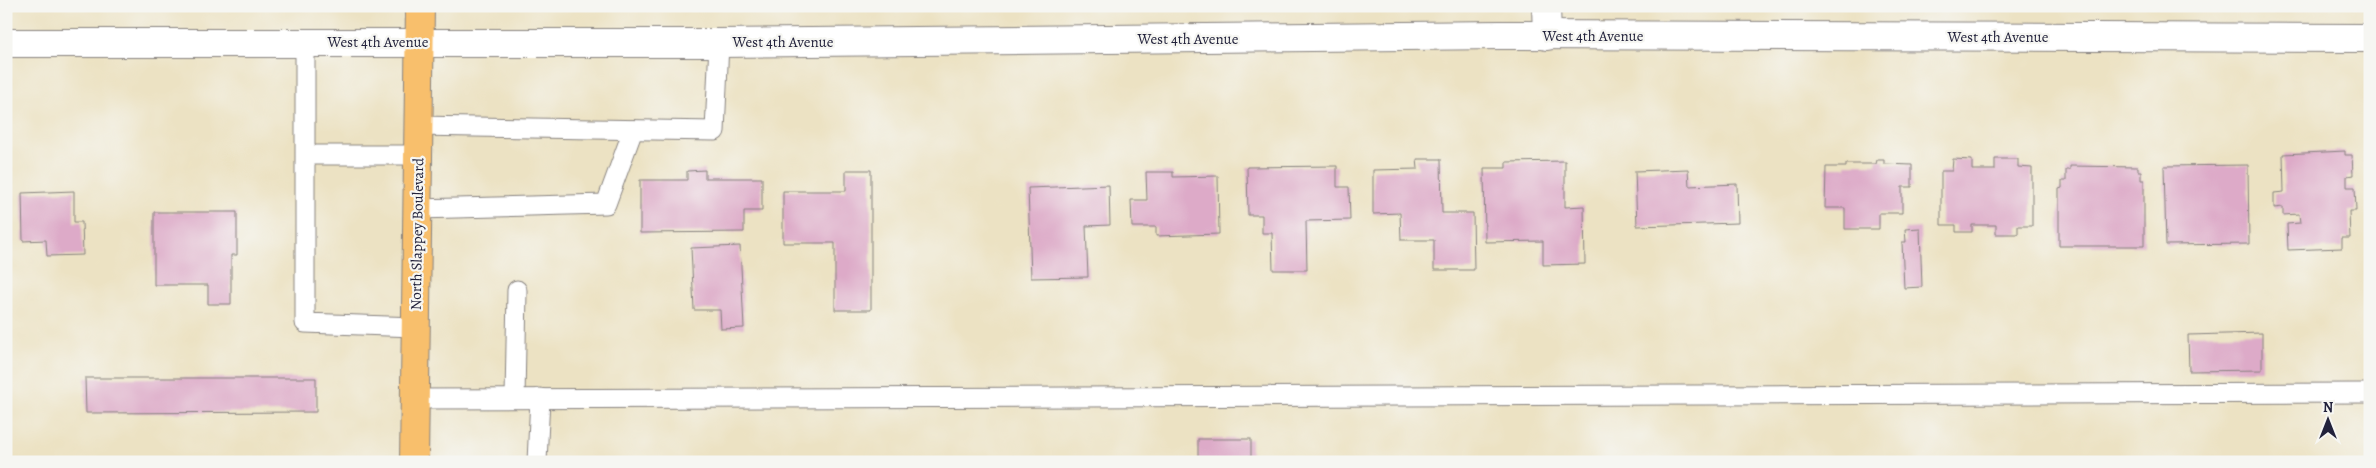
<svg xmlns="http://www.w3.org/2000/svg" width="2376" height="468" viewBox="0 0 2376 468" font-family="Alegreya,serif">
<rect width="100%" height="100%" fill="#f6f6f2"/>
<filter id="ink" filterUnits="userSpaceOnUse"><feTurbulence type="fractalNoise" baseFrequency=".02" numOctaves="2"/><feDisplacementMap in="SourceGraphic" scale="10" xChannelSelector="R" yChannelSelector="G"/><feConvolveMatrix kernelMatrix="1 2 1 2 8 2 1 2 1" color-interpolation-filters="sRGB"/></filter>
<filter id="wash" filterUnits="userSpaceOnUse"><feTurbulence type="fractalNoise" baseFrequency=".0096" numOctaves="4" result="noise"/><feDisplacementMap in="SourceGraphic" scale="20" xChannelSelector="R" yChannelSelector="G"/><feGaussianBlur stdDeviation="1.12" result="paint"/><feColorMatrix in="noise" values="0 0 0 0 0 0 0 0 0 0 0 0 0 0 0 0 0 1.4 0 .05"/><feComposite in="paint" operator="in"/></filter>
<g filter="url(#wash)">
<rect width="100%" height="100%" fill="#ece2c3"/>
<g id="blocks">
<g fill="#ddaac8">
<polygon points="2345,151 2345,155 2352,155 2353,175 2347,176 2347,187 2355,187 2356,211 2349,211 2350,238 2342,238 2342,248 2288,250 2287,224 2300,223 2299,214 2283,215 2283,207 2274,208 2274,193 2284,192 2283,154"/>
<polygon points="1417,159 1441,159 1442,213 1473,213 1474,270 1434,270 1434,240 1401,240 1400,213 1373,214 1373,170 1418,169"/>
<polygon points="1953,159 1972,160 1972,170 1995,170 1995,159 2018,159 2018,167 2032,168 2032,226 2018,226 2018,234 1996,234 1996,225 1972,225 1972,232 1956,232 1956,225 1941,225 1941,171 1952,171"/>
<polygon points="1877,160 1884,160 1884,164 1912,165 1912,187 1902,187 1902,213 1879,213 1879,229 1845,229 1845,208 1825,208 1826,167 1846,167 1846,164 1876,164"/>
<polygon points="1565,161 1565,207 1584,206 1585,264 1543,265 1543,241 1485,242 1484,168 1506,168 1506,162"/>
<polygon points="2248,165 2249,244 2166,245 2164,166"/>
<polygon points="1337,166 1337,187 1349,187 1350,220 1306,221 1307,270 1273,270 1272,233 1262,233 1262,215 1248,215 1247,167"/>
<polygon points="2070,166 2138,167 2138,171 2141,171 2141,180 2144,180 2144,246 2059,246 2059,189 2062,188 2062,181 2066,181 2066,170 2070,170"/>
<polygon points="1688,169 1689,186 1737,184 1738,223 1637,226 1635,171"/>
<polygon points="705,170 705,178 762,178 762,211 744,211 744,232 640,233 640,180 687,180 687,171"/>
<polygon points="846,170 871,170 871,310 835,310 835,243 783,243 783,191 846,191"/>
<polygon points="1146,172 1173,172 1173,177 1218,176 1219,234 1156,236 1156,227 1132,227 1131,200 1147,200"/>
<polygon points="1109,185 1110,225 1086,226 1088,277 1031,278 1028,188"/>
<polygon points="74,191 74,222 82,222 83,255 47,256 46,240 23,241 22,193"/>
<polygon points="154,212 237,212 237,255 231,255 231,304 208,304 208,285 154,285"/>
<polygon points="1920,228 1922,287 1904,288 1902,242 1906,242 1905,229"/>
<polygon points="740,246 744,328 721,329 720,310 694,310 691,248"/>
<polygon points="2262,333 2262,370 2189,371 2188,335"/>
<polygon points="85,378 316,378 316,412 86,413"/>
<rect x="1198" y="439" width="53" height="23"/>
</g>
</g>
</g>
<g filter="url(#ink)">
<use href="#blocks" fill-opacity="0" stroke="#87827f" stroke-width="1"/>
<g fill="none" stroke-linecap="round" stroke-linejoin="round">
<defs>
<g id="lane">
<polyline points="305,42 305,323 415,327"/>
<polyline points="418,126 715,131 719,43"/>
<polyline points="306,155 418,155"/>
<polyline points="417,209 606,204 633,130"/>
<polyline points="515,398 517,290"/>
<polyline points="414,399 2370,393"/>
<polyline points="537,462 540,398"/>
</g>
<g id="street">
<polyline points="1546,6 1547,36"/>
<polyline points="6,43 719,43 1500,35 2370,38"/>
</g>
<polyline id="primary" points="414,462 420,6"/>
</defs>
<use href="#lane" stroke="#87827f" stroke-width="21"/>
<use href="#street" stroke="#87827f" stroke-width="30"/>
<use href="#primary" stroke="#87827f" stroke-width="30"/>
<use href="#lane" stroke="#fff" stroke-width="19"/>
<use href="#street" stroke="#fff" stroke-width="28"/>
<use href="#primary" stroke="#f8bf6c" stroke-width="28"/>
</g>
</g>
<g text-anchor="middle" stroke-width="4.5" stroke-linejoin="round" paint-order="stroke">
<g font-size="15" fill="#22223b" stroke="#f6f6f2">
<text x="1593" y="41">West 4th Avenue</text>
<text x="1998" y="42">West 4th Avenue</text>
<text x="1188" y="44">West 4th Avenue</text>
<text x="378" y="47">West 4th Avenue</text>
<text x="783" y="47">West 4th Avenue</text>
<text transform="translate(417 234) rotate(-89)" y="5">North Slappey Boulevard</text>
</g>
</g>
<rect width="2376" height="468" fill="none" stroke="#f6f6f2" stroke-width="25"/>
<g transform="translate(2328 420)" stroke="#f6f6f2" stroke-width="4" paint-order="stroke">
<path d="M0-4L9 19L0 12L-9 19Z" fill="#22223b"/>
<text y="-8" font-size="14" font-weight="bold" text-anchor="middle" fill="#22223b">N</text>
</g>
</svg>
